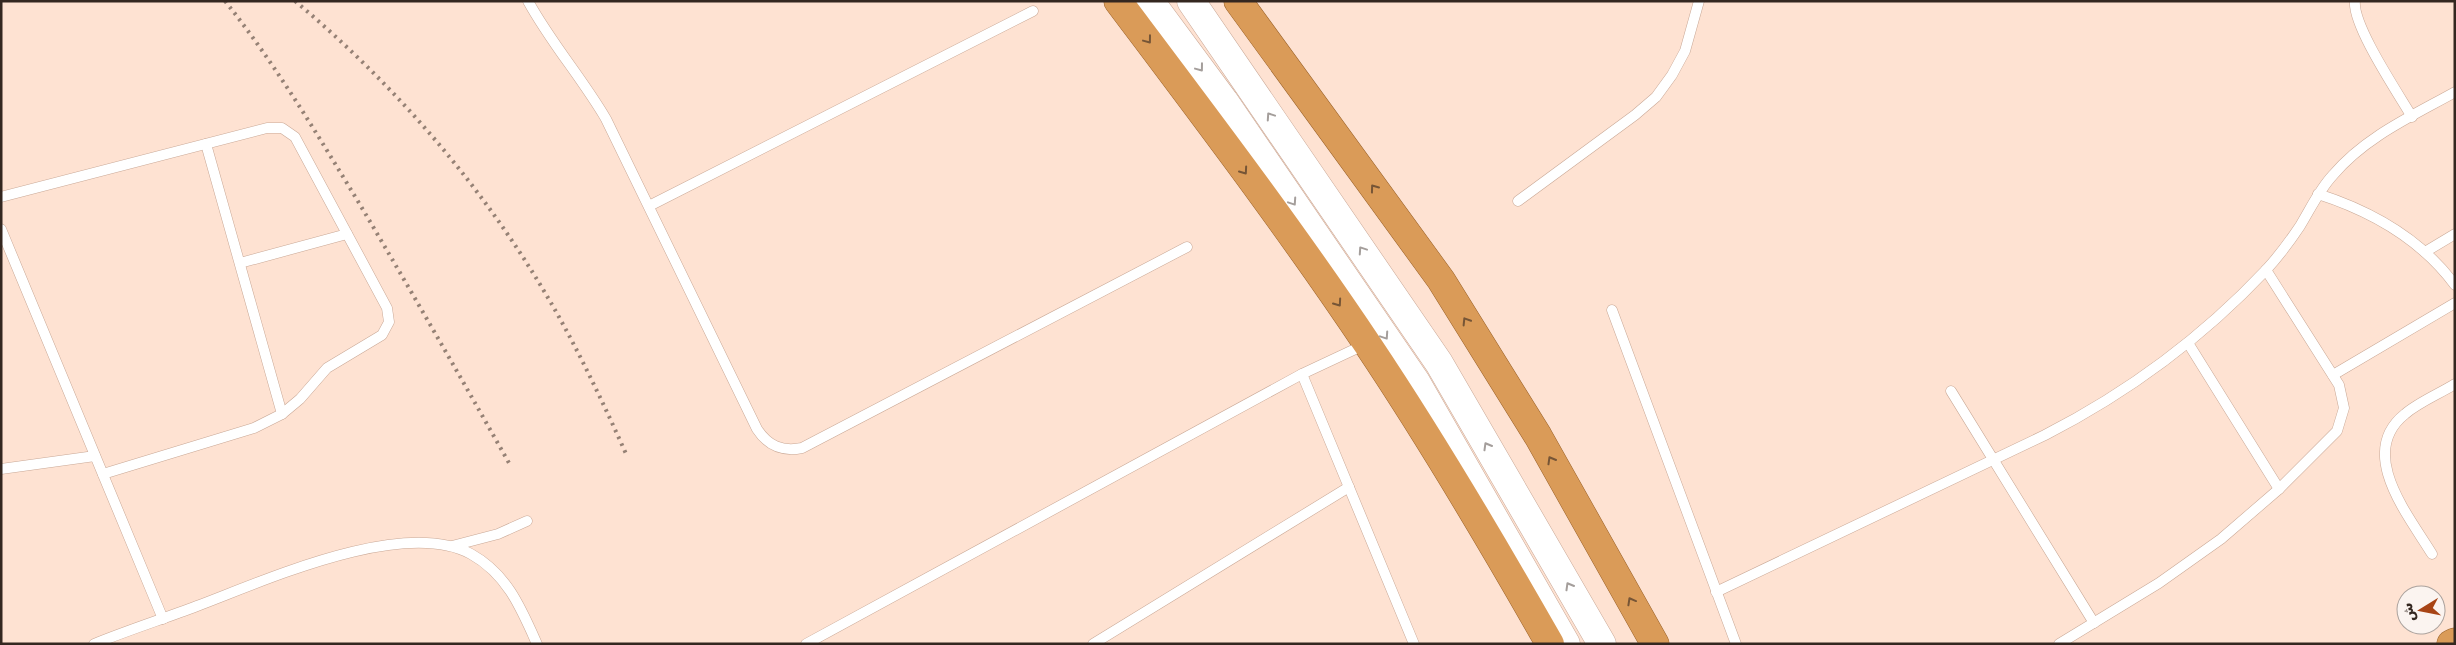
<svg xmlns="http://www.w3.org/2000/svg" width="2456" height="645" viewBox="0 0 2456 645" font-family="'DejaVu Sans',Vazirmatn,sans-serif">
<rect width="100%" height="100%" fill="#fee2d2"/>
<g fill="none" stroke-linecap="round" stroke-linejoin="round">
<defs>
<g id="service">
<path d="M528,1C551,43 582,78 606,119L757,429C768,446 782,452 802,448L1187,247"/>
<path d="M2355,1C2352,25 2398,93 2412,117"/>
<polyline points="206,144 282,414"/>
<path d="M2318,194C2371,211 2421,239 2455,285"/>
<polyline points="1,197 267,128 282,128 295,137 387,308 389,322 382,335 327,368 300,399 282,414 254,428 103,474"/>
<polyline points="1518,201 1635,115 1656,97 1672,75 1685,51 1699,1"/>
<polyline points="649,206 1033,11"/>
<polyline points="1,229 163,619"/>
<polyline points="2425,252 2455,234"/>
<polyline points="240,263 347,234"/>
<polyline points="1612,310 1736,644"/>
<polyline points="2188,343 2279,489"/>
<polyline points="1302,374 1414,644"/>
<polyline points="2333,375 2455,303"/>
<polyline points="1951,391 2094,623"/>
<polyline points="1,469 95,456"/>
<polyline points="452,546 498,534 527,521"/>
<path d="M2432,554C2409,516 2356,453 2405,414C2419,402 2439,394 2455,384"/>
<path d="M1716,592L2045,435C2127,393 2202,338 2266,270C2278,257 2290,241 2300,226C2311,208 2319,190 2333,175C2365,137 2412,116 2455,92"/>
<path d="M94,644C128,630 163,619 197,606C264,581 403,517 471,554C507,574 521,608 537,644"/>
<polyline points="806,644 1302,374 1366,344"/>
<polyline points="1093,644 1349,487"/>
<polyline points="2059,644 2159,583 2221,539 2279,489 2337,431 2344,408 2339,385 2266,270"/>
</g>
<g id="secondary">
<polyline points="1150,1 1224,101 1416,382 1566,644"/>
<polyline points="1191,1 1439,363 1602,644"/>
</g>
<g id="trunk">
<path d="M1118,1C1203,114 1289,227 1368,345C1433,442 1492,542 1550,644"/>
<polyline points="1238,1 1441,280 1538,436 1655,644"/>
<polyline points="2451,644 2455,642"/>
</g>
</defs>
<use href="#service" stroke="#c9a896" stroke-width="11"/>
<use href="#secondary" stroke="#c9a896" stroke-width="29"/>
<use href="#trunk" stroke="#9a622a" stroke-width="29"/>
<use href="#service" stroke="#fff" stroke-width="10"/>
<use href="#secondary" stroke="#fff" stroke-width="28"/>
<use href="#trunk" stroke="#da9b58" stroke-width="28"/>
<g stroke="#958175" stroke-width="4" stroke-dasharray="2.5 5" stroke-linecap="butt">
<path d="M225,1C276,65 317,134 359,203C410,289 460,376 509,463"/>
<path d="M295,1C400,89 492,197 559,317C584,362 606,409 627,456"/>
</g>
</g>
<defs><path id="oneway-chevron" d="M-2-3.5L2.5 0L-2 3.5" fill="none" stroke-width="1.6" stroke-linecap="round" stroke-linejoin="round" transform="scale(1.25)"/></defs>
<g stroke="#765536">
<use href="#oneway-chevron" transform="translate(1148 40) rotate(53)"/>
<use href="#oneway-chevron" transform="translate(1244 171) rotate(55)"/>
<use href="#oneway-chevron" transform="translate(1374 188) rotate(-126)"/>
<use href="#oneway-chevron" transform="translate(1338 303) rotate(55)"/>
<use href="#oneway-chevron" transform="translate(1466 321) rotate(-122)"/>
<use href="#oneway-chevron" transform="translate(1551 460) rotate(-120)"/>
<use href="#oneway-chevron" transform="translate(1631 601) rotate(-119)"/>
</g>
<g stroke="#a49e9b">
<use href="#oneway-chevron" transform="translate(1200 68) rotate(53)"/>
<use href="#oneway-chevron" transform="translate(1270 116) rotate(-124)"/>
<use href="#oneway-chevron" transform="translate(1293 202) rotate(56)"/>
<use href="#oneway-chevron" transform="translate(1362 250) rotate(-124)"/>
<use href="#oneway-chevron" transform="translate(1385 336) rotate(56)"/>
<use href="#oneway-chevron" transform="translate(1487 446) rotate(-120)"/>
<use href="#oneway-chevron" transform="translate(1569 586) rotate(-120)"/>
</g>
<rect width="2456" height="645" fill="none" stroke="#342720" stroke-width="5"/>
<g transform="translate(2421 610) rotate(260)"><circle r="24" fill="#fbf4f0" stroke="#aba29d"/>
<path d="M0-4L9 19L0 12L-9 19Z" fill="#a84415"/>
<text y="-8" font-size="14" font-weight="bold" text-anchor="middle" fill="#342720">ش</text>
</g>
</svg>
